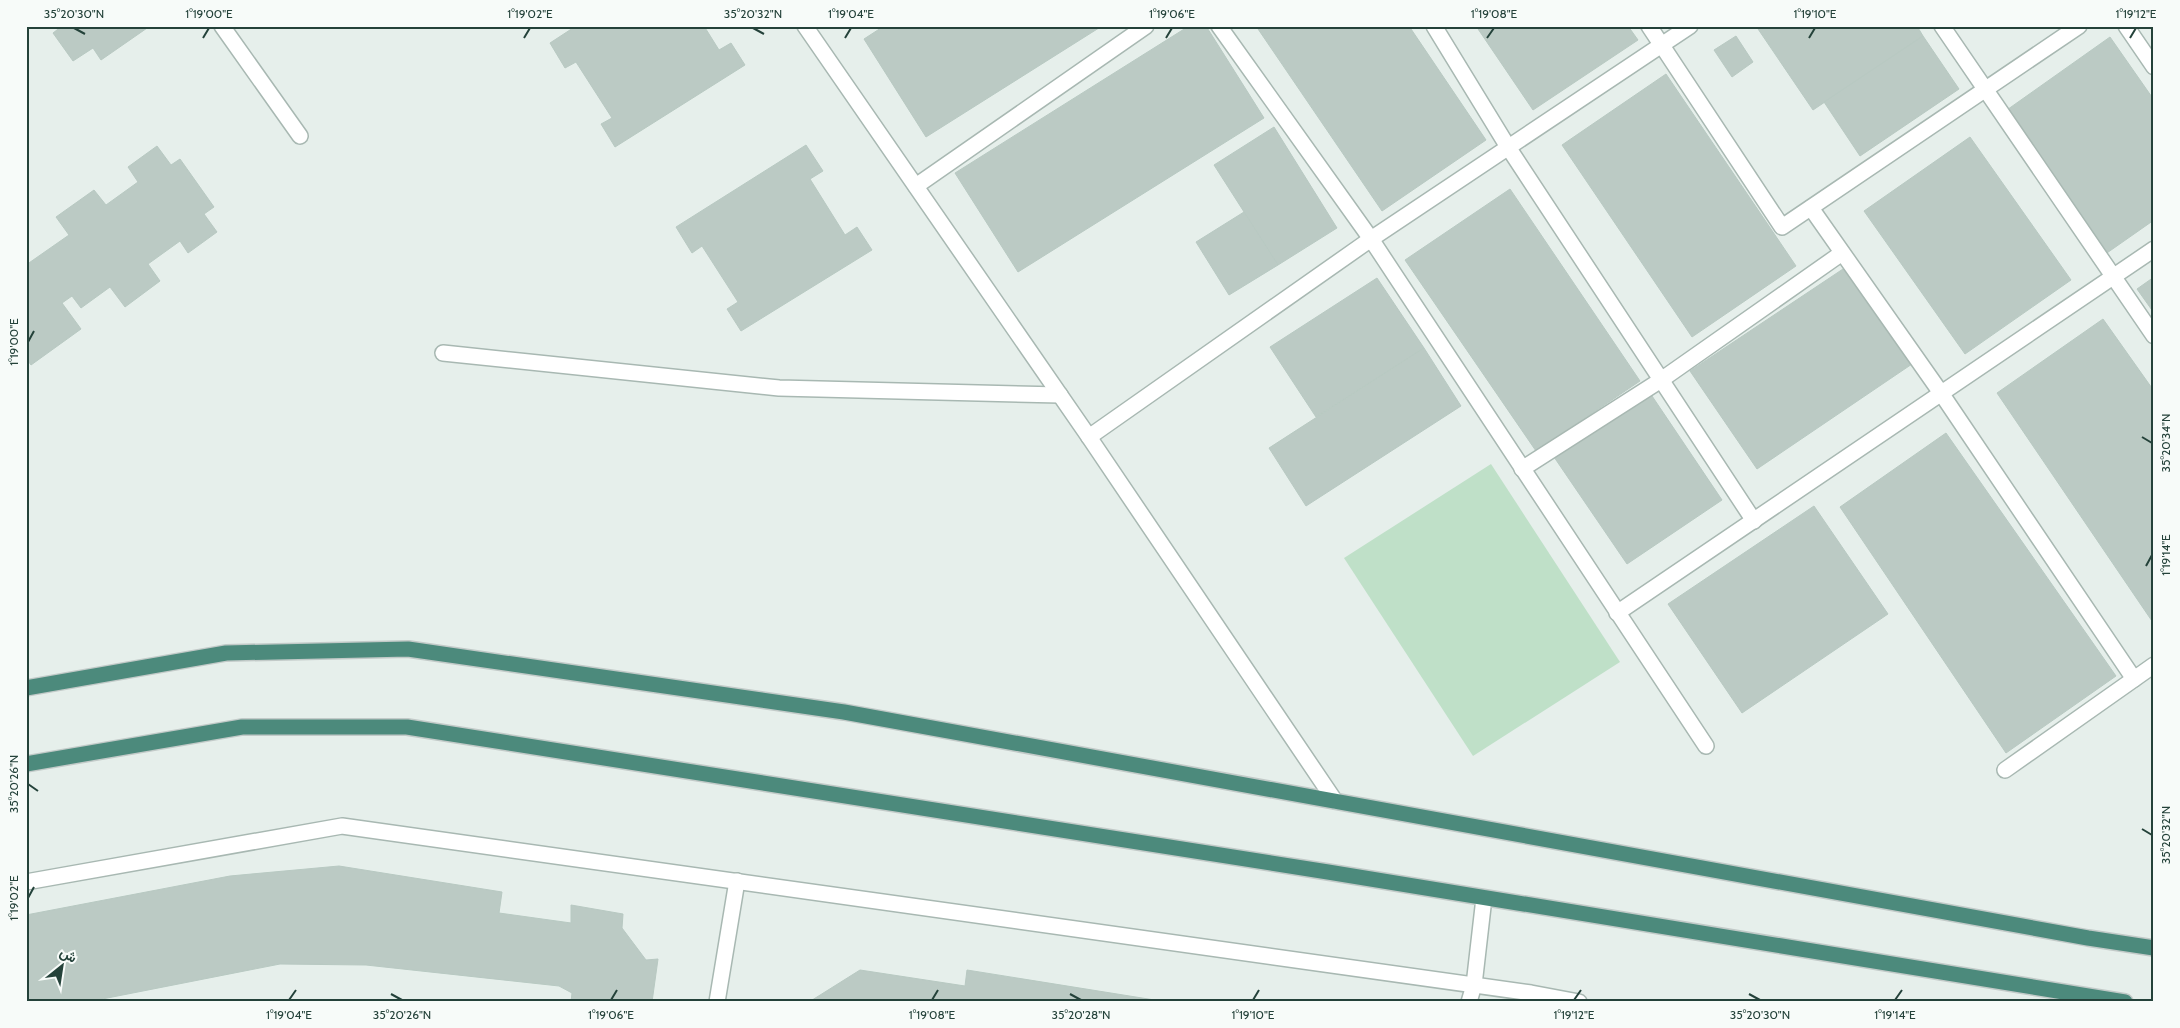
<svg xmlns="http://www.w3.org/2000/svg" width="2180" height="1028" viewBox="0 0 2180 1028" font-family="Cabin,Vazirmatn,sans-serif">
<rect width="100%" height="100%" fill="#e6efeb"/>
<polygon fill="#bfe0c8" points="1491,464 1620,662 1473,756 1344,558"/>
<g fill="#bbcac4" stroke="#b8c9c2">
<polygon points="62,26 150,26 101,60 93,48 73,61 53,33"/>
<polygon points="576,26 704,26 719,50 731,43 745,65 615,147 601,124 612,118 576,62 565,68 550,43"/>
<polygon points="884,26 1102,26 926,137 864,39"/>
<polygon points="1189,26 1206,26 1264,118 1018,272 955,173"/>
<polygon points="1256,26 1409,26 1486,140 1382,211"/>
<polygon points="1476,26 1628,26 1638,40 1533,110"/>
<polygon points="1756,26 1917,26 1923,36 1813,110"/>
<polygon points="1736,36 1753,62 1732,77 1714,50"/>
<polygon points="1923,36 1959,89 1860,156 1824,102"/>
<polygon points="2110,37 2154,100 2154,220 2104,255 2004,112"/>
<polygon points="1666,74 1796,266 1692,337 1562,145"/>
<polygon points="1274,127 1337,228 1278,265 1214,165"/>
<polygon points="1970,137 2071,280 1965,354 1864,211"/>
<polygon points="806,145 823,171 810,179 845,235 857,227 872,250 741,331 727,309 738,302 702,246 692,253 676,227"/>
<polygon points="157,146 171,165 180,159 214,207 204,214 217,232 188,253 180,241 148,264 160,281 125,307 110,287 81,308 72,296 62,303 81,329 31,365 26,358 26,265 69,235 56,217 94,190 106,205 138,182 128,167"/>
<polygon points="1510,189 1640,381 1536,451 1405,260"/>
<polygon points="1244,212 1278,265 1229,295 1196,242"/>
<polygon points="1846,267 1912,364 1757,469 1690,371"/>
<polygon points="2154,277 2154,313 2137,289"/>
<polygon points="1377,278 1424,348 1316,417 1270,347"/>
<polygon points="2103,319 2154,391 2154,624 1997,393"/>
<polygon points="1424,348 1461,406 1306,506 1269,448"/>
<polygon points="1650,393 1722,500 1627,564 1554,457"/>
<polygon points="1946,433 2116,676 2006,753 1840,507"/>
<polygon points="1814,506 1888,614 1742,713 1668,604"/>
<polygon points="339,866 502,892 499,913 571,923 571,905 623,914 622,928 646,960 658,959 652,1002 571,1002 572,993 559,986 366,965 280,964 87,1002 26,1002 26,915 230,876"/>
<polygon points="860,970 965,986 967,970 1167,1002 809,1002"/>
</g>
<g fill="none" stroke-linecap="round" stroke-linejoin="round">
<defs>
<g id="service">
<polyline points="443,353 779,388 1060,395"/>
<polyline points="26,882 342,826 1531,993 1579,1002"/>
<polyline points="717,1002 737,881"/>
<polyline points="1469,1002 1474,985 1484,898"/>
</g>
<g id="minor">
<polyline points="222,26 300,136"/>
<polyline points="805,26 1089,437 1335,801"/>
<polyline points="1219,26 1371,239 1706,746"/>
<polyline points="1434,26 1508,147 1754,521"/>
<polyline points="1649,26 1782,227 2079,26"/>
<polyline points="1942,26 2154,336"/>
<polyline points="2126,26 2154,67"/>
<polyline points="916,186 1146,26"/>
<polyline points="1811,208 1941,393 2134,679"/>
<polyline points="1089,437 1371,239 1690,26"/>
<polyline points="1522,469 1661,380 1842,253"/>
<polyline points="1617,613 2154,249"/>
<polyline points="2005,770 2154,665"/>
</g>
<g id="trunk">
<polyline points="26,688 226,653 408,649 844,712 2088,938 2154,948"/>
<polyline points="26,764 242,727 407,727 1328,872 2125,1002"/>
</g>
</defs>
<use href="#service" stroke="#a8b8b2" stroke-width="18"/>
<use href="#minor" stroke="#a8b8b2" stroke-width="18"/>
<use href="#trunk" stroke="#c2cac8" stroke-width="18"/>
<use href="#service" stroke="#fff" stroke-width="15"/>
<use href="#minor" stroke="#fff" stroke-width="15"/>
<use href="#trunk" stroke="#4c8a7c" stroke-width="15"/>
</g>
<path fill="none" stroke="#24423a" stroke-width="2" d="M74,28L85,34M753,28L764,34M203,38L209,28M524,38L530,28M845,38L851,28M1166,38L1172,28M1487,38L1494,28M1809,38L1815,28M2130,38L2136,28M28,342L34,331M2142,437L2152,443M2146,566L2152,555M28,784L38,791M2142,829L2152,835M28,898L34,887M391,994L402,1000M1070,994L1081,1000M1749,994L1760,1000M289,1000L296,990M611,1000L617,990M932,1000L938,990M1253,1000L1259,990M1574,1000L1581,990M1895,1000L1902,990"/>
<rect width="2180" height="1028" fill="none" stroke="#f7fbf9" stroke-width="55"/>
<g transform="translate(62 966) rotate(30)" stroke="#f7fbf9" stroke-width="4" paint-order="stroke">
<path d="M0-4L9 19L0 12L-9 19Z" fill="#24423a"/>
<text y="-8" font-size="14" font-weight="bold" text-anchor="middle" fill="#24423a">ش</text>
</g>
<rect x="28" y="28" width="2124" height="972" fill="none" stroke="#24423a" stroke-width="2"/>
<g font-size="12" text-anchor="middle" fill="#24423a">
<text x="74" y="18">35°20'30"N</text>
<text x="209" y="18">1°19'00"E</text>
<text x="530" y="18">1°19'02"E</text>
<text x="753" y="18">35°20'32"N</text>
<text x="851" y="18">1°19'04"E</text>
<text x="1172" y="18">1°19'06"E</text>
<text x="1494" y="18">1°19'08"E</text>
<text x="1815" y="18">1°19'10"E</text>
<text x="2136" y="18">1°19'12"E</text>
<text transform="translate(14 342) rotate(-90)" y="4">1°19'00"E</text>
<text transform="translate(2166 443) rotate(-90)" y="4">35°20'34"N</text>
<text transform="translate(2166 555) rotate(-90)" y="4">1°19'14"E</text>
<text transform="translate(14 784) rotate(-90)" y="4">35°20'26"N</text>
<text transform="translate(2166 835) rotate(-90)" y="4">35°20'32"N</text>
<text transform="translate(14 898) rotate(-90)" y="4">1°19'02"E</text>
<text x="289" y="1019">1°19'04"E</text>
<text x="402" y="1019">35°20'26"N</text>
<text x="611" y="1019">1°19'06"E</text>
<text x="932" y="1019">1°19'08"E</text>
<text x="1081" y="1019">35°20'28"N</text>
<text x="1253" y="1019">1°19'10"E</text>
<text x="1574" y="1019">1°19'12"E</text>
<text x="1760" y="1019">35°20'30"N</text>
<text x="1895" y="1019">1°19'14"E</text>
</g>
</svg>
